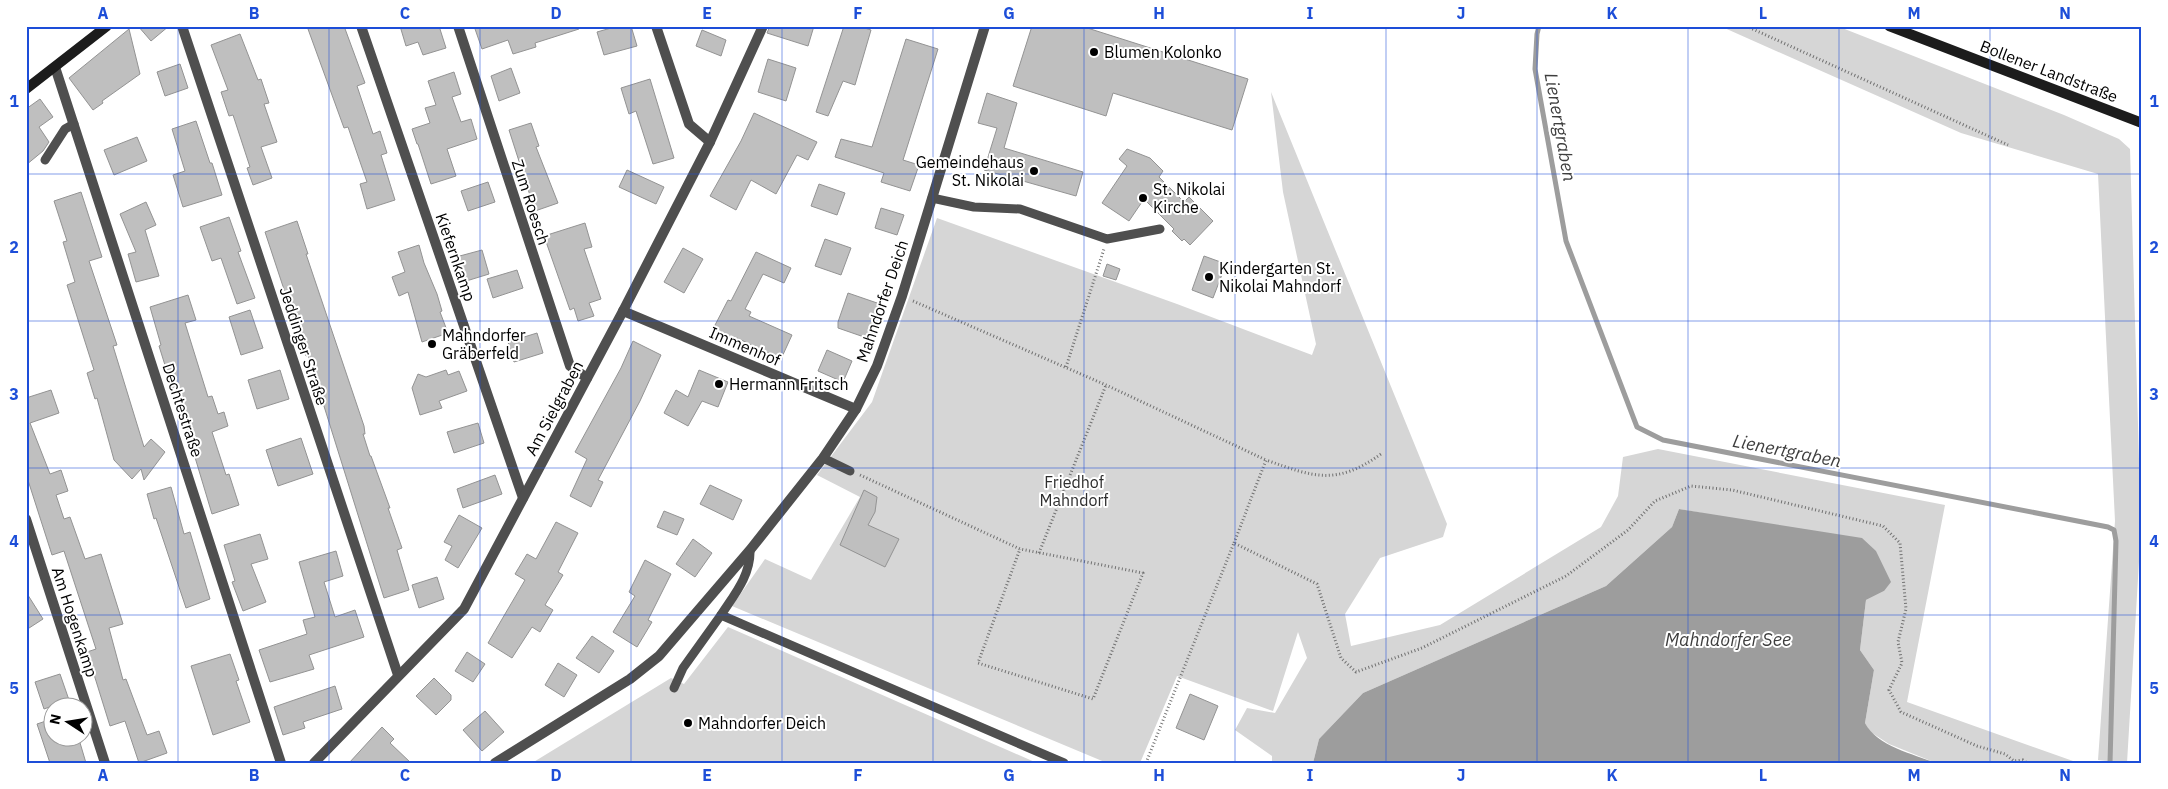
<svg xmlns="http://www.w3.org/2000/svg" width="2168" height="789" viewBox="0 0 2168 789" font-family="'IBM Plex Sans',sans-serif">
<rect width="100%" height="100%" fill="#fff"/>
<g fill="#d6d6d6">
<polygon points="1720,26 1837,26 2064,115 2119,139 2130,149 2141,528 2127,763 2098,760 2115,521 2098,174 1961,133"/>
<polygon points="1271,92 1447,524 1443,537 1380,558 1345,614 1351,646 1440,625 1601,527 1618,496 1623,457 1658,449 1945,505 1907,702 2073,761 2087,763 1936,763 1889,744 1869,731 1865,723 1874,670 1860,650 1866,600 1884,591 1702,513 1679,509 1672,527 1606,586 1363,693 1319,739 1313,763 1272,763 1272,756 1235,730 1247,708 1275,713 1307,658 1298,632 1273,711 1177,676 1140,763 1107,763 732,606 765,559 811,580 860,497 817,475 872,402 937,218 1177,304 1312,355 1316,344 1283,192"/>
<polygon points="728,627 1037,763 532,763 671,678 684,684"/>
</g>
<path fill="#9d9d9d" d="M1679,509L1862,538L1876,551L1891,582L1884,591L1866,600L1860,650L1874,670L1865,723C1877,746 1913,754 1936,763H1313L1319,739L1363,693L1606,586L1672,527Z"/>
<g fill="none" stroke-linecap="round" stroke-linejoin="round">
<polyline stroke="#9d9d9d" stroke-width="5" points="1539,26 1537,34 1535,69 1566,241 1637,427 1663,440 2108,527 2114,530 2116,541 2110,763"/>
</g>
<g fill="#bfbfbf" stroke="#939393">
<polygon points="138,26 169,26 151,41"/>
<polygon points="316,26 344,26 365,83 357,86 373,134 380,131 387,153 381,155 395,200 367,209 360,184 367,182 348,127 344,128 308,29"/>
<polygon points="400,26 439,26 446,48 423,55 418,42 406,46"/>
<polygon points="474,26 579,26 579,29 535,43 536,47 513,54 508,40 482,49"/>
<polygon points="618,26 631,26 637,46 604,55 597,32"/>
<polygon points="770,26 814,26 808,46 767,33"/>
<polygon points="844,26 858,26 871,30 855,85 843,81 828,116 816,112"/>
<polygon points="1032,26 1081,26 1248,79 1232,130 1113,93 1106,116 1013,86"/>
<polygon points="129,29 140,74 102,101 103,103 93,110 69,78"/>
<polygon points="702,30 726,40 721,56 696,46"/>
<polygon points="240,34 258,80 261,79 269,103 264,104 277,142 261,147 272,178 253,185 247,168 250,167 233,115 229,116 221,92 228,90 211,45"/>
<polygon points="906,39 938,49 903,160 919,165 910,191 881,182 884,173 835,157 841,139 872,147"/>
<polygon points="768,59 796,68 786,101 758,92"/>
<polygon points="180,64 188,88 165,96 157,72"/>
<polygon points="511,68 520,93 499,101 491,76"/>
<polygon points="454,72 461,94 452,97 461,122 471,119 477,139 447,149 456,176 431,184 418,144 417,144 412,129 430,123 425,108 436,105 428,81"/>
<polygon points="650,79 674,158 653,164 636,111 629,114 621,88"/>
<polygon points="987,93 1017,103 1004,148 1083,172 1076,196 984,170 997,128 978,123"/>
<polygon points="40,99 53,117 39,127 49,142 43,151 26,165 26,109"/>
<polygon points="754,113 817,142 808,160 797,155 776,194 751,180 736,210 710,196 741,141"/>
<polygon points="196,121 210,163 212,163 222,195 183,207 173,175 185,171 172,129"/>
<polygon points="531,123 539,146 536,147 558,203 535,211 509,130"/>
<polygon points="137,137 147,161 114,175 104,150"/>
<polygon points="1127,149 1150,158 1163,171 1159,177 1184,202 1189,197 1213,221 1190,245 1184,239 1182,241 1172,231 1174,229 1144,199 1129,221 1102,203 1127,166 1119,159"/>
<polygon points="627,170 664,187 656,204 619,187"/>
<polygon points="488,182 495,202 468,211 461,191"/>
<polygon points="819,184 845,193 837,215 811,206"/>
<polygon points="81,192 102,257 89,261 117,345 113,346 144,447 151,439 165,452 144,480 141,469 132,479 114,460 97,398 95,399 87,373 94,370 67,285 75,282 63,242 67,241 54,201"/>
<polygon points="146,202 156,225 145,230 159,276 136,282 128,254 136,252 120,214"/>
<polygon points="881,208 904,215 897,235 875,228"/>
<polygon points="229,217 241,251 238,252 255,298 237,304 221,258 212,261 200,227"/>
<polygon points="297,221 308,254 306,254 364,426 365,434 363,434 370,456 371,456 390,508 388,508 402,548 397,550 409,590 384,598 308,355 306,356 265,232"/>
<polygon points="585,223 592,247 584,249 601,299 589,303 594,316 578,321 574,308 570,310 544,236"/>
<polygon points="825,239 851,248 841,275 815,266"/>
<polygon points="419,245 424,263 437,294 442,311 440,312 448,333 422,342 408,292 399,296 392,277 405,272 398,252"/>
<polygon points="683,248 703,259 684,293 664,282"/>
<polygon points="482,250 489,274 463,282 456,257"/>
<polygon points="756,252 791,268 784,283 763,274 745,309 751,312 749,316 792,335 781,359 737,338 735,341 713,329 728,300 731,301"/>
<polygon points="1204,256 1226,264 1213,298 1192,290"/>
<polygon points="1107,264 1120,269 1116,280 1103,276"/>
<polygon points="517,270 523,288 493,298 487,279"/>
<polygon points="848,293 880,304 867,338 838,328 838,322"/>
<polygon points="188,295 196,320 185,323 208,397 212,396 218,414 224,412 228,426 212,432 226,475 229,474 239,505 212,514 185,424 184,426 159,346 161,345 150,307"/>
<polygon points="250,310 263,348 241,355 229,317"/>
<polygon points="537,333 543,353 514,362 508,342"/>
<polygon points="633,341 661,355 640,401 598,480 603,482 591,507 570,496 587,459 575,452 621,368"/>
<polygon points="827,350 852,361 843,382 818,371"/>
<polygon points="280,370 289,399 257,409 248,380"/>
<polygon points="446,370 448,375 459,371 467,391 439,401 442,408 420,415 412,388 418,374 426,377"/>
<polygon points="699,370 728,382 718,407 702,401 688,426 664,413 676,390 688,397"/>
<polygon points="51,390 59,413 30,423 50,474 61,470 68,491 56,495 64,519 70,517 85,559 101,554 123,624 109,628 123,680 126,679 147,735 159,731 167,753 139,763 125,721 110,726 87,652 96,649 64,551 52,555 26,474 26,398"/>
<polygon points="478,423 484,443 454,453 447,432"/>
<polygon points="301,438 313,474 278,486 266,450"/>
<polygon points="495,475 502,494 463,508 457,489"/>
<polygon points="710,485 742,500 733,520 700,504"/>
<polygon points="171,487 184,534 190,532 210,599 186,608 156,518 154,519 147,494"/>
<polygon points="864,490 877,497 875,512 868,525 899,539 885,567 840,545"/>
<polygon points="664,511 684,519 677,535 657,527"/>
<polygon points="459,515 482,528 458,568 445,560 452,546 444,542"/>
<polygon points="556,522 578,533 558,572 563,575 545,605 553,610 540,632 532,627 512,658 488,643 525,580 515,574 527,554 536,559"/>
<polygon points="260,534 268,559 251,564 266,602 243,611 232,582 235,581 224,545"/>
<polygon points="693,539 712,553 695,577 676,564"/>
<polygon points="336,551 343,576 324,582 335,617 355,610 364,637 309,655 314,669 270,682 259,650 307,634 303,620 315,617 299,562"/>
<polygon points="645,560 671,574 648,620 652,622 637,647 613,632 635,596 629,592"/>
<polygon points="437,577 444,599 419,608 412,585"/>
<polygon points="26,592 43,619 26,630"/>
<polygon points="592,636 614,651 599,673 576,658"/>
<polygon points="467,652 485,664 473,682 455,671"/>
<polygon points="230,654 239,680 236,681 250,722 213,735 191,666"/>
<polygon points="558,663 577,675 564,697 545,685"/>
<polygon points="60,674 69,700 44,709 35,682"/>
<polygon points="434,678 451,695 451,700 436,715 416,696"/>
<polygon points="335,686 342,709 303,722 305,728 283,735 274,707"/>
<polygon points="1190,694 1218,706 1204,740 1176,728"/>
<polygon points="485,711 504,732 482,751 463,730"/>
<polygon points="52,719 52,736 78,736 86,763 50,763 37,724"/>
<polygon points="382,727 394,739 390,743 411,763 349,763"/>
</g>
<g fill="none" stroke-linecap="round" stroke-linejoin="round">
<g stroke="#717171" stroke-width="3" stroke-dasharray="1 2.5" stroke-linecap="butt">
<polyline points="1746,26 2008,145"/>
<polyline points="913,301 1106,385 1266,460"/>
<polyline points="1066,367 1104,249"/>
<polyline points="860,475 1020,549 1143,573 1093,699 978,663 1020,549"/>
<path d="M1234,543L1266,460C1314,477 1336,486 1381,454"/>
<polyline points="1039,553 1106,385"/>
<polyline points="1146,763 1234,543 1317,584 1341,658 1356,672 1422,648 1566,576 1628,530 1655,501 1691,486 1732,490 1883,526 1900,543 1906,609 1898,642 1902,663 1889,690 1901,712 1977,746 2005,754 2014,761 2023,760 2027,763"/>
</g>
<g stroke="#4f4f4f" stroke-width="9">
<polyline points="45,160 65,129 74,124"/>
<polyline points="932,198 974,207 1020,209 1107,239 1160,229"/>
<polyline points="823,458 850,471"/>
<path d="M750,550C751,575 734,595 721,615L1064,763"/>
<polyline points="674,688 683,668 721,615"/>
</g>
<g stroke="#4f4f4f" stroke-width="10">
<polyline points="182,26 398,675"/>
<polyline points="361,26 523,498"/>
<polyline points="458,26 570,366 587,378"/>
<polyline points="656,26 689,124 710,142"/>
<polyline points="55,67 281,763"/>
<polyline points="623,311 856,409"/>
<polyline points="26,519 105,763"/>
<polyline points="314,763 464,609 623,311 710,142 763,26"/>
<polyline points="495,763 630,679 659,656 750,550 823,458 856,409 877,366 902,296 985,26"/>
</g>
<g stroke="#1c1c1c" stroke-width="10">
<polyline points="1889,26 2142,123"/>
<polyline points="26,89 107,26"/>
</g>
</g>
<path fill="none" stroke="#1d4ed8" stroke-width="1" stroke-opacity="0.55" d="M178,26V763M329,26V763M480,26V763M631,26V763M782,26V763M933,26V763M1084,26V763M1235,26V763M1386,26V763M1537,26V763M1688,26V763M1839,26V763M1990,26V763M26,174H2142M26,321H2142M26,468H2142M26,615H2142"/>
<g fill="#000" stroke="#fff" stroke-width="2">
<circle cx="1094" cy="52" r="5"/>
<circle cx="1034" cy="171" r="5"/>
<circle cx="1143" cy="198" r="5"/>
<circle cx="1209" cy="277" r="5"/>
<circle cx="432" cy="344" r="5"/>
<circle cx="719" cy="384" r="5"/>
<circle cx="688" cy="723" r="5"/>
</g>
<g text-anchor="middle" stroke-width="4" stroke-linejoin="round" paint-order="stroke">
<g font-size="16" fill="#000" stroke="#fff" text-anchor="start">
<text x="1104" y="58">Blumen Kolonko</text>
<text x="1024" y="168" text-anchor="end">Gemeindehaus<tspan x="1024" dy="18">St. Nikolai</tspan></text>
<text x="1153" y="195">St. Nikolai<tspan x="1153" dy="18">Kirche</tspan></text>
<text x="1219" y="274">Kindergarten St.<tspan x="1219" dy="18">Nikolai Mahndorf</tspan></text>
<text x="442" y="341">Mahndorfer<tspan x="442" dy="18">Gräberfeld</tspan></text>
<text x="729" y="390">Hermann Fritsch</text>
<text x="698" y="729">Mahndorfer Deich</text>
</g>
<g font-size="16" fill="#000" stroke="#fff">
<text transform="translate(2049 71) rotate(21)" y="6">Bollener Landstraße</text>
<text transform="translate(531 202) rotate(72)" y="6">Zum Roesch</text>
<text transform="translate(456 257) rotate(71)" y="6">Kiefernkamp</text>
<text transform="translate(882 301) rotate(-71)" y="6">Mahndorfer Deich</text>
<text transform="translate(304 346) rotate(72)" y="6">Jeddinger Straße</text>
<text transform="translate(745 346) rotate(23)" y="6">Immenhof</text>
<text transform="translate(554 408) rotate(-62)" y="6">Am Sielgraben</text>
<text transform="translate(183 410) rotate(72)" y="6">Dechtestraße</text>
<text transform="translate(75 622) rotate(72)" y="6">Am Hogenkamp</text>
</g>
<g font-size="16" fill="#2d2d2d" stroke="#fff">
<text x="1074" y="488">Friedhof<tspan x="1074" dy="18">Mahndorf</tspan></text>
</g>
<g font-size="18" font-style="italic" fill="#3e3e3e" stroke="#fff">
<text transform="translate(1560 127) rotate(80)" y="6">Lienertgraben</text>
<text transform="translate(1787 451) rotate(11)" y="6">Lienertgraben</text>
<text x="1728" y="646">Mahndorfer See</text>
</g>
</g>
<rect width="2168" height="789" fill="none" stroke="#ffffff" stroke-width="55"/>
<g transform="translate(68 722) rotate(282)"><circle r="24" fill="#ffffff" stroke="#999999"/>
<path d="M0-4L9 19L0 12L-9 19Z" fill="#000000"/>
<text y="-8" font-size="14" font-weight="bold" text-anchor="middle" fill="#000000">N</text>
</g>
<rect x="28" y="28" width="2112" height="734" fill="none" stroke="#1d4ed8" stroke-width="2"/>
<g font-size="16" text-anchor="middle" font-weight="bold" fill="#1d4ed8">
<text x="103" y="19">A</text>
<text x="254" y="19">B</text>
<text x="405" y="19">C</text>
<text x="556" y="19">D</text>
<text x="707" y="19">E</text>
<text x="858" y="19">F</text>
<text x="1009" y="19">G</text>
<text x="1159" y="19">H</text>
<text x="1310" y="19">I</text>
<text x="1461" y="19">J</text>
<text x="1612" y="19">K</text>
<text x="1763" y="19">L</text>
<text x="1914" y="19">M</text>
<text x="2065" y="19">N</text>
<text x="14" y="107">1</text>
<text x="2154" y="107">1</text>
<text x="14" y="253">2</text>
<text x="2154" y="253">2</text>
<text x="14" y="400">3</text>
<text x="2154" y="400">3</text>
<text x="14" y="547">4</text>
<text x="2154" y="547">4</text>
<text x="14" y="694">5</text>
<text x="2154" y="694">5</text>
<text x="103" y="781">A</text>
<text x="254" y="781">B</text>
<text x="405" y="781">C</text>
<text x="556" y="781">D</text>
<text x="707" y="781">E</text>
<text x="858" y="781">F</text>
<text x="1009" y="781">G</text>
<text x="1159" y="781">H</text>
<text x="1310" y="781">I</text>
<text x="1461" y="781">J</text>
<text x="1612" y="781">K</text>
<text x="1763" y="781">L</text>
<text x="1914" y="781">M</text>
<text x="2065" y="781">N</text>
</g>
</svg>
